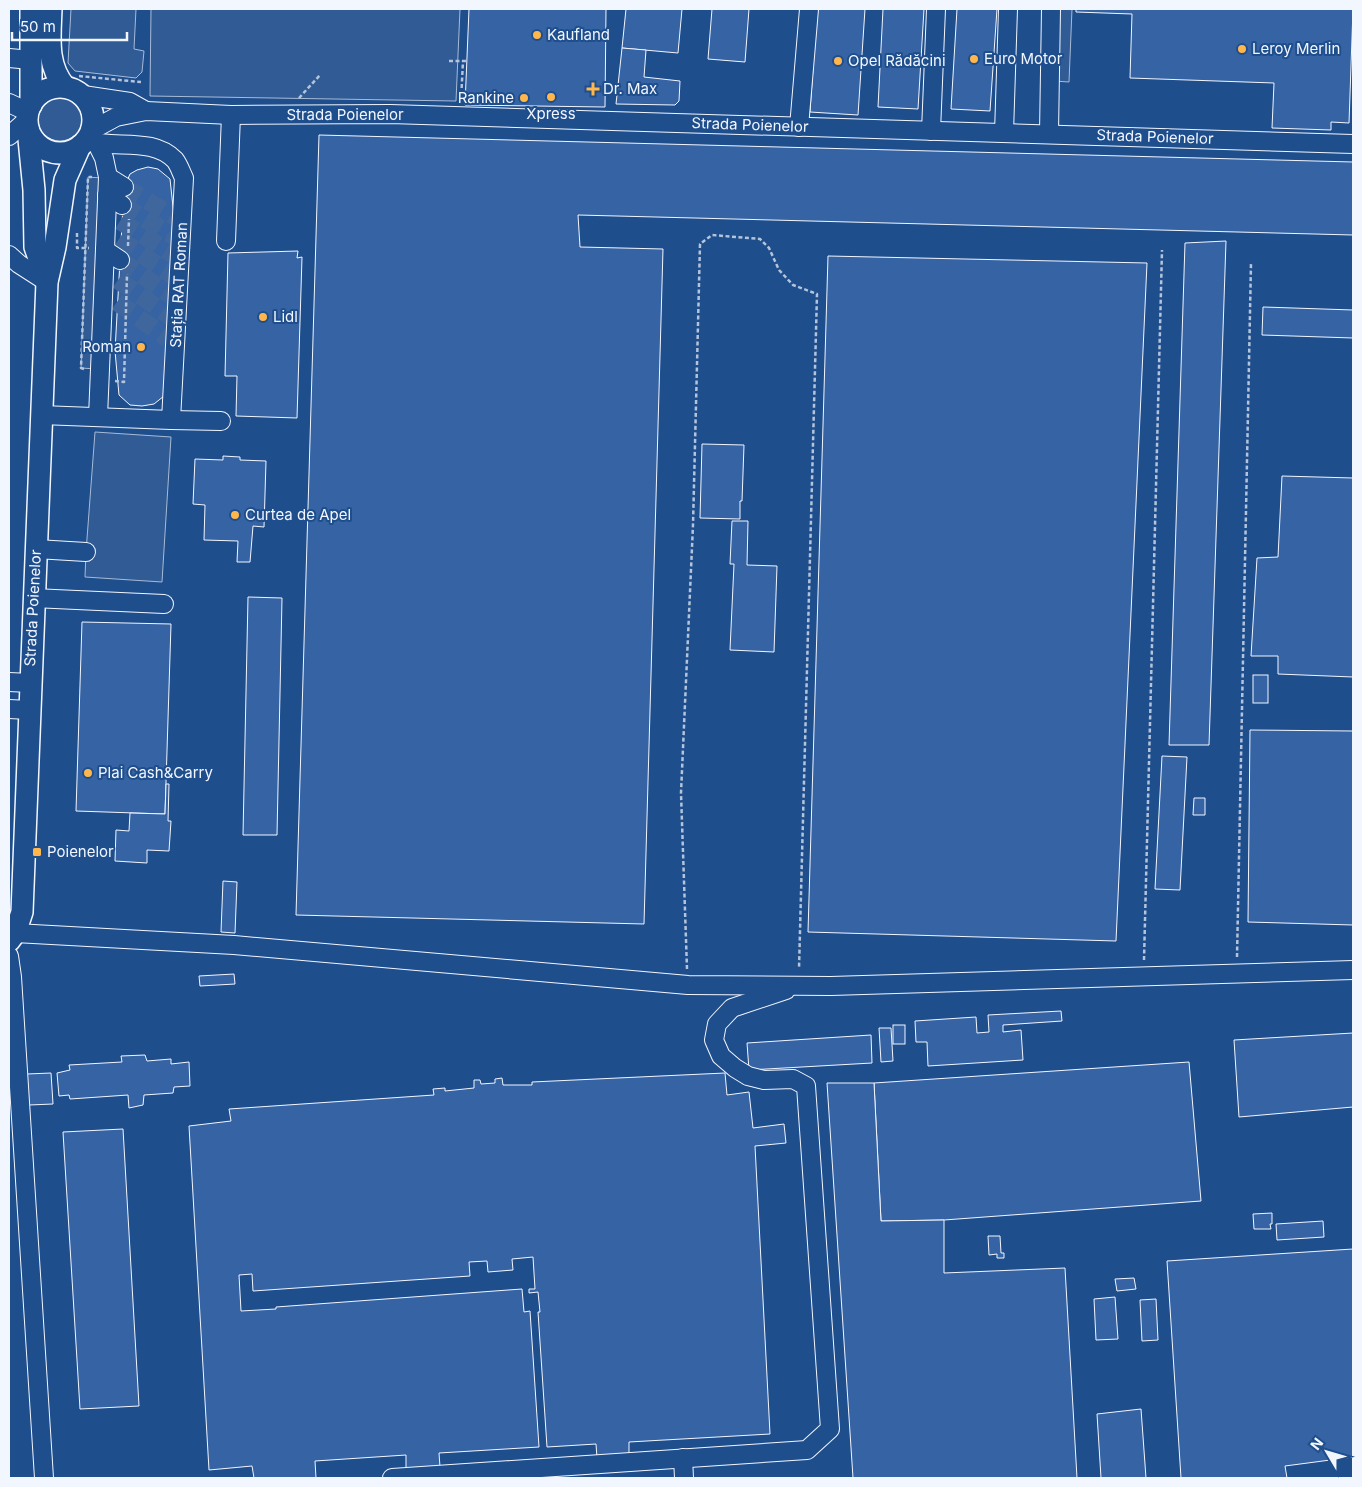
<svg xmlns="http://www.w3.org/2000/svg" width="1362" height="1487" viewBox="0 0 1362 1487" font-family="Inter,sans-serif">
<rect width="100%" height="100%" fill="#1f4e8c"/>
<g fill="#305b95" stroke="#a8bbd7">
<polygon points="71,9 136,9 134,49 144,51 142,72 136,78 75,71 68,63"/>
<polygon points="151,9 460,9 456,101 150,96"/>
<polygon points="1058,9 1072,9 1069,82 1054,81"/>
<circle cx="60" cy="119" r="22"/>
<polygon points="88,177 102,178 97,369 81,368"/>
<polygon points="95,432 171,437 162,582 85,577 86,552"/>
</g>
<g fill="#3563a3" stroke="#f2f6ff">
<polygon points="469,9 606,9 605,107 465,105"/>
<polygon points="626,9 682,9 678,53 622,48"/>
<polygon points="712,9 749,9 745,62 708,59"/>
<polygon points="817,9 865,9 858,115 810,112"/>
<polygon points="883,9 924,9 918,109 878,107"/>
<polygon points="957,9 997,9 990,111 951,109"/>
<polygon points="1076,9 1353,9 1349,123 1331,122 1331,130 1272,128 1274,83 1130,78 1132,14 1076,12"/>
<polygon points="622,48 646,50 644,77 680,81 679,101 675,105 616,104"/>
<polygon points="319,135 1353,162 1353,235 578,215 580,247 663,249 644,924 296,915"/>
<polygon points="148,167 158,169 170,179 174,216 164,396 154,404 142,406 130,405 119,395 115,351 124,188 130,174 137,170"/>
<polygon points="1226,241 1209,745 1169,745 1185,243"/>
<polygon points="298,251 297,258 302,257 297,418 236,416 237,376 225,376 228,253"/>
<polygon points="828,256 1147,263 1116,941 808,932"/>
<polygon points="1263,307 1353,310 1353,338 1262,335"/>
<polygon points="702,444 744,445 742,501 740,501 740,519 700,518"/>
<polygon points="223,456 240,457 240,460 266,461 264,527 253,526 250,562 237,562 238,541 204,540 205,505 193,504 195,459 223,460"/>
<polygon points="1282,476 1353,478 1353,677 1278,674 1278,656 1251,656 1257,558 1278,557"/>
<polygon points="732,521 748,521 747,565 777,566 774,652 730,650 734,564 730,564"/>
<polygon points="248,597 282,598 277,835 243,835"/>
<polygon points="82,622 171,624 165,814 76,811"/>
<rect x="1253" y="675" width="15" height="28"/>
<polygon points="1250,730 1353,731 1353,925 1248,922"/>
<polygon points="1162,756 1187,757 1180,890 1155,889"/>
<polygon points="166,784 169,784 168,821 171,821 169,851 147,850 147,863 115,861 116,830 129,831 130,813 165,814"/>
<polygon points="1194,798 1205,798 1205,815 1193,815"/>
<polygon points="223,881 237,882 235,933 221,932"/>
<polygon points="234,974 235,984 200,986 199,976"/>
<polygon points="1061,1011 1062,1021 1003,1025 1003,1032 1021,1030 1023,1060 928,1066 927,1042 916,1042 915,1021 976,1017 977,1033 989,1032 988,1015"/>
<rect x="893" y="1025" width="12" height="19"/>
<polygon points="879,1028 891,1028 893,1061 881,1062"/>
<polygon points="1353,1033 1353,1107 1239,1117 1234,1040"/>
<polygon points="871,1035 872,1063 749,1070 747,1043"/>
<polygon points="145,1055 147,1061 171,1059 171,1064 189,1062 190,1086 174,1087 173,1093 144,1095 143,1105 129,1108 128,1095 70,1099 69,1095 59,1096 57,1073 70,1070 69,1065 122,1062 121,1056"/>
<polygon points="1189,1062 1201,1201 944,1220 881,1221 874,1083"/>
<polygon points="51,1073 53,1104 29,1105 27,1074"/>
<polygon points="725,1073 727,1095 749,1092 753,1128 784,1124 786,1143 755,1146 770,1434 629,1442 629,1455 597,1458 596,1444 547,1447 538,1312 540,1312 538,1292 529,1293 529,1289 535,1289 533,1257 512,1259 513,1270 488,1272 487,1261 469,1262 470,1276 253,1291 252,1274 239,1275 241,1311 276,1309 276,1307 522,1289 524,1312 530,1311 539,1447 439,1453 440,1467 406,1469 406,1455 315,1461 316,1478 254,1478 252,1466 209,1470 189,1126 231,1121 229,1109 434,1095 433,1089 445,1088 445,1091 474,1088 474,1080 480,1080 481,1084 495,1083 495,1079 502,1078 503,1085 532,1085 532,1082"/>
<polygon points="827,1083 874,1083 881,1221 944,1220 944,1273 1065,1268 1077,1478 853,1478"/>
<polygon points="123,1129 139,1406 80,1409 63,1132"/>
<polygon points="1272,1213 1272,1224 1270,1224 1271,1229 1254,1229 1253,1214"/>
<polygon points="1323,1221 1324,1237 1277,1240 1276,1224"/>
<polygon points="988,1236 1000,1236 1001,1253 1004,1253 1004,1258 997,1258 997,1254 989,1255"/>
<polygon points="1353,1249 1353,1457 1285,1466 1287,1478 1181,1478 1167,1261"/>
<polygon points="1134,1278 1136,1289 1117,1291 1115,1279"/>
<polygon points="1115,1297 1118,1339 1096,1340 1094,1299"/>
<polygon points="1156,1299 1158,1340 1142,1341 1140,1300"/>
<polygon points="1141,1409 1146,1478 1101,1478 1097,1414"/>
</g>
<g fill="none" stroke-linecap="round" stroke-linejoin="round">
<g stroke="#3f679d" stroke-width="18" stroke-dasharray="18 9" stroke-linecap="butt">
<polyline points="124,187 175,217"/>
<polyline points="122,205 175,237"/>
<polyline points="120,221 175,256"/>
<polyline points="119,239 173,276"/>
<polyline points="120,260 172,296"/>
<polyline points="118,280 171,317"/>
<polyline points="117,302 168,339"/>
</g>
<defs>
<g id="minor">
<polyline points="9,58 31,60"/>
<polyline points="83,95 130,102 146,111"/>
<polyline points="9,103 28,112"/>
<polyline points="799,127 809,9"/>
<polyline points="92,130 116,117 146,111 231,115 390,114 1353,144"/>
<polyline points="931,131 936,9"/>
<polyline points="1004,133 1008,9"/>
<polyline points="1049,133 1051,9"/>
<polyline points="9,136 27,120"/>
<polyline points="97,144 104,158 108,177 98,417"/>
<polyline points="108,177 124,187"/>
<polyline points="107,195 122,205"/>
<polyline points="226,241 231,115"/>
<polyline points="105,250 120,260"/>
<polyline points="9,255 19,264 47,282"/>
<path d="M41,415L171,420L184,178C181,172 179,165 175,160C152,136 114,150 86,140"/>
<polyline points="171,420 221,421"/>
<polyline points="36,549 86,552"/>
<polyline points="33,598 164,604"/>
<polyline points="9,682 30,683"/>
<polyline points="9,709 29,710"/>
<polyline points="15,933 234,945 688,985 831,986 1353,970"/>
<polyline points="9,956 12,977 44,1478"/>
<polyline points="683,1458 684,1478"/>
<polyline points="392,1478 807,1450 830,1429 806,1086 793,1079 764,1080 748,1076 735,1068 721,1056 714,1040 717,1024 732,1008 786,990"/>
</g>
<g id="major">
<path d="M51,9C50,37 46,65 65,87"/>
<circle cx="60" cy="120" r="33"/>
<polyline points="31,105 31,9"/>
<polyline points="28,129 34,190 35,247 47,281"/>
<polyline points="9,941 15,933 22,912 47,282 55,247 65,180 80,146"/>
</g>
</defs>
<use href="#minor" stroke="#f2f6ff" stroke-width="20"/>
<use href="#major" stroke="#f2f6ff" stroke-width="24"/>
<g stroke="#b3c4dc" stroke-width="2.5" stroke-dasharray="4 2.5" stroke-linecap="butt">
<polyline points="449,61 463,61"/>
<polyline points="79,76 141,82"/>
<polyline points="299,98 320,75"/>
<polyline points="461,101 463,61 467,61"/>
<polyline points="77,233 77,248 89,248"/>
<polyline points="128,246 129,219"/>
<polyline points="84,369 81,368 88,177 92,177"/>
<polyline points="115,381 124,382 127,274"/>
<polyline points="1237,957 1251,263"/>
<polyline points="1144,960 1162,250"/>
<polyline points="687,969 681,793 693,525 700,244 712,235 760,239 769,248 779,270 793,285 817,294 799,969"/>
</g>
<use href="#minor" stroke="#1f4e8c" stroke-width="18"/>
<use href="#major" stroke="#1f4e8c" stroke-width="21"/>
</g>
<g fill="#ffb74d" stroke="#1f4e8c" stroke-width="2">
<circle cx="537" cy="35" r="5"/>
<circle cx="1242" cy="49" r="5"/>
<circle cx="974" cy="59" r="5"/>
<circle cx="838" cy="61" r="5"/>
<path d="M590.5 81.5h5v5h5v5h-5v5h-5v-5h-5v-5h5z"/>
<circle cx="551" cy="97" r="5"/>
<circle cx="524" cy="98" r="5"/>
<circle cx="263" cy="317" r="5"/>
<circle cx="141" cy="347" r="5"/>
<circle cx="235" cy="515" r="5"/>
<circle cx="88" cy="773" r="5"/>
<rect x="32" y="847" width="10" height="10" rx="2.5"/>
</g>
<g text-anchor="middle" stroke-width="4" stroke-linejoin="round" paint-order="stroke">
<g font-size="15" fill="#f2f6ff" stroke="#1f4e8c" text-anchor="start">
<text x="547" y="40">Kaufland</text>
<text x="1252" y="54">Leroy Merlin</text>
<text x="984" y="64">Euro Motor</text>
<text x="848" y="66">Opel Rădăcini</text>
<text x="603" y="94">Dr. Max</text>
<text x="514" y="103" text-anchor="end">Rankine</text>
<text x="551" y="119" text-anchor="middle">Xpress</text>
<text x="273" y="322">Lidl</text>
<text x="131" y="352" text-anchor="end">Roman</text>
<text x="245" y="520">Curtea de Apel</text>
<text x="98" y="778">Plai Cash&amp;Carry</text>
<text x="47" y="857">Poienelor</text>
</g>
<g font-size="15" fill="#f2f6ff" stroke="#1f4e8c">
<text x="345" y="120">Strada Poienelor</text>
<text transform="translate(750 125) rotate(2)" y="5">Strada Poienelor</text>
<text transform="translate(1155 137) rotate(2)" y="5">Strada Poienelor</text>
<text transform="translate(179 285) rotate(-87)" y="5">Stația RAT Roman</text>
<text transform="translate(33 608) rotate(-87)" y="5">Strada Poienelor</text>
</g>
</g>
<rect width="1362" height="1487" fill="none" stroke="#f2f6ff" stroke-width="20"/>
<g transform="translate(1327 1452) rotate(308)" stroke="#1f4e8c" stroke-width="4" paint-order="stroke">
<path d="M0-4L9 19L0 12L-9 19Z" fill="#f2f6ff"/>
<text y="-8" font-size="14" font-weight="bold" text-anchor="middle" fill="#f2f6ff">N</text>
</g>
<path d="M12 32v8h115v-8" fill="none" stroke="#f2f6ff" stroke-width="2.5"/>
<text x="20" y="32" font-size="15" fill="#f2f6ff" stroke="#1f4e8c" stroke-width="4" paint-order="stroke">50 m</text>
</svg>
